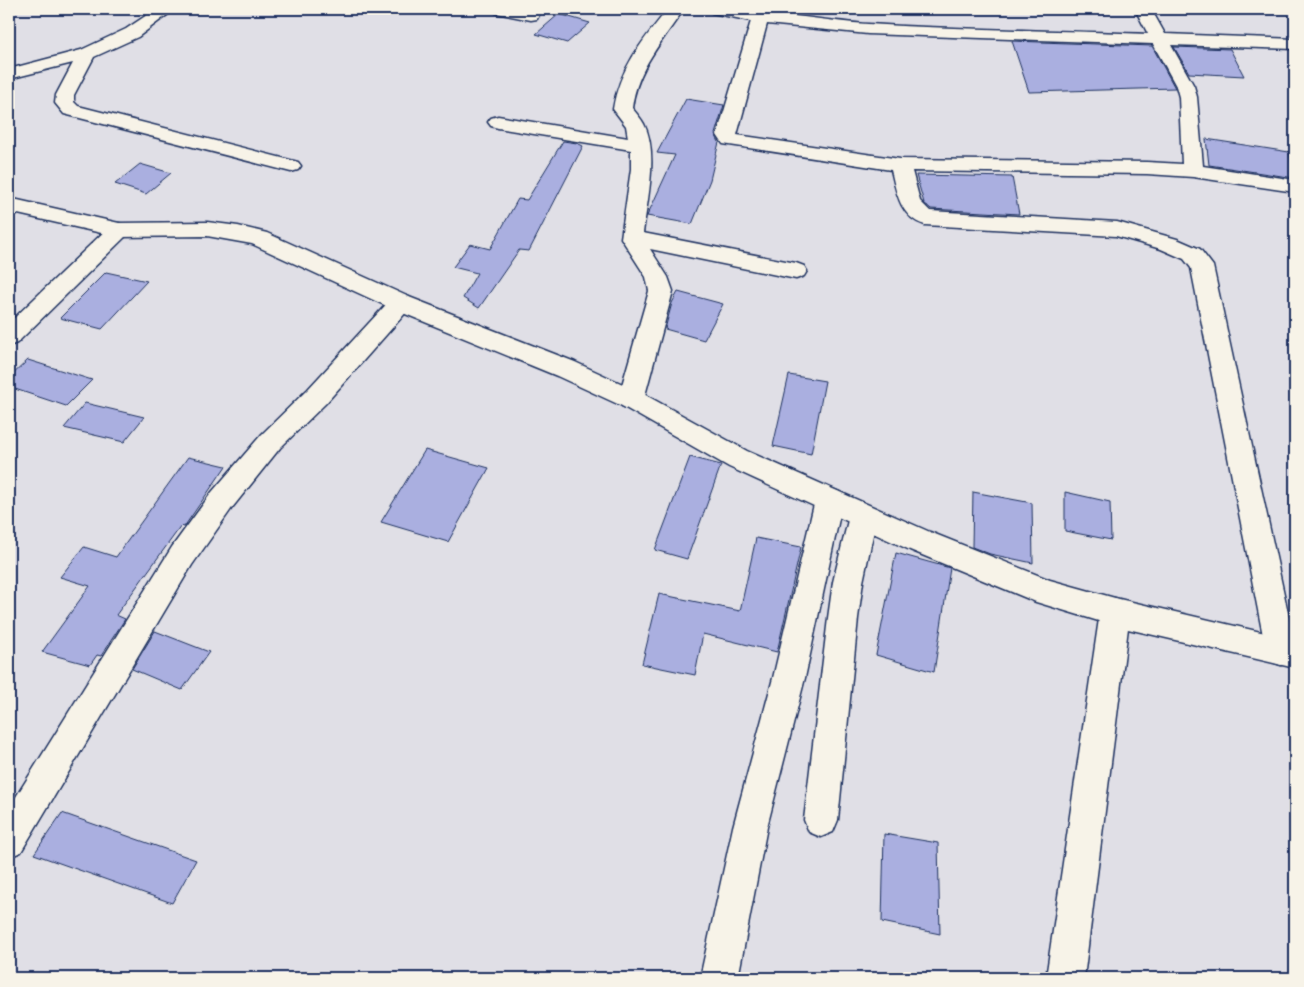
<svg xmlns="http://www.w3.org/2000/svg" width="1304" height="987" viewBox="0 0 1304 987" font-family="'Shantell Sans',sans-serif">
<rect width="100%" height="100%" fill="#e0dfe6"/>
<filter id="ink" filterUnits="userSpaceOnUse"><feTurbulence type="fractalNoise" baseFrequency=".02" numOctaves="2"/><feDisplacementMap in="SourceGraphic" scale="10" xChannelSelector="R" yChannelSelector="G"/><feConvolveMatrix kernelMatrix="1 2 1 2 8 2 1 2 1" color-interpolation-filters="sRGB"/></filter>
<g filter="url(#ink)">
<g fill="#aaafe0" stroke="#1b2f5e">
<polygon points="559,14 590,23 567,43 536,34"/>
<polygon points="1012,41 1152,46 1175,88 1029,92"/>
<polygon points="1174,47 1230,49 1244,76 1189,73"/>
<polygon points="686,99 724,105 715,134 719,142 710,180 692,224 647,216 675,155 657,153"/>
<polygon points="1206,139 1289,152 1295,178 1209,165"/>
<polygon points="563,141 577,143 583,146 529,251 519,250 479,308 463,298 477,273 453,267 470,244 490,249 518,199 527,200"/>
<polygon points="140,164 171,173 146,194 115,184"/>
<polygon points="916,175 1012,177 1019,214 931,209 924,203"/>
<polygon points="106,272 147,281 102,329 60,318"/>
<polygon points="678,292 723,304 704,340 665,329 672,303"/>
<polygon points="28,360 92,380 66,406 9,387 9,378"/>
<polygon points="789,375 825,381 811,454 773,446"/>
<polygon points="85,403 144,417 124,442 64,428"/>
<polygon points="425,450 489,468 448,542 381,522"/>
<polygon points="188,457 226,466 184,527 181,526 116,615 125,619 101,656 97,655 90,665 42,652 90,586 60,577 84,547 116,557"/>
<polygon points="690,457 721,465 687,559 655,550"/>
<polygon points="973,492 1032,503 1033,563 990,554 972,547"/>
<polygon points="1065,492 1110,502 1111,540 1065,531"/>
<polygon points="756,538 801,547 777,652 703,634 695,675 642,664 659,594 740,611"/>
<polygon points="896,553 950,568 934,672 876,655"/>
<polygon points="155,631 209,652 182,690 132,669"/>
<polygon points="62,813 196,860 172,903 34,854"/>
<polygon points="884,834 938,843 940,934 882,922"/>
</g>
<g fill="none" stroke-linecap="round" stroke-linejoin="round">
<defs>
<g id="minor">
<polygon points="156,9 175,9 138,37 94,57 74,95 74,102 78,106 298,162 301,166 298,170 291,172 64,114 55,103 56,95 73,63 9,79 9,69 81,50 126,29"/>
<polygon points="494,9 525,9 537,11 539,15 537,19 531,20 496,13"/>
<path d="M668,9H684C662,42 637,68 632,108C636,113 641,118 644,124C659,153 647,201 643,233L796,263L804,266L807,271L804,276L796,279L650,249L668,277L673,291L644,399L640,406L631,409L622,406L618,399L649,291L646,277L621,238L631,169V150L498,128L491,126L488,122L491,118L498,116L628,138L626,126L613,109C619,69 643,40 668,9Z"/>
<path d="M710,9C762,9 815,20 868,24C961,30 1055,30 1148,34L1135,9H1151L1165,34L1295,39V49L1171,45L1194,86L1197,97L1203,166L1295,180V192L1193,177L1147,174L912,171L920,201L930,211L1117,222L1177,239L1200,249L1213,266L1295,645V654L1292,661L1281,665L1270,661L1266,651L1191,268L1184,259L1161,249L1116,236L925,225C900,218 896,191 891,170L723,144L717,135L751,21L712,13ZM767,24L868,34L1153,44L1176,86L1179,97L1182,164L1147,162L900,159L737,135Z"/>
<polygon points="119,223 127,225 130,230 127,235 17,343 9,346 9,323 111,225"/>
<polygon points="401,295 409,297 413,303 409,309 326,403 280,448 232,508 192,565 21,852 9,857 9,808 172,547 212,492 262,434 308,389 393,297"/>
<polygon points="829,488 839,492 843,500 805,678 767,827 738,978 700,978 733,827 773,678 815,500 819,492"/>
<polygon points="863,504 873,508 877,516 863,582 858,618 838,820 833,832 821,837 809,832 804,820 828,618 833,582 849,516 853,508"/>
<polygon points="1115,598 1126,602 1130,612 1084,978 1046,978 1100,612 1104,602"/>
</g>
<polygon id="tertiary" points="9,198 119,223 207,222 238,226 267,233 409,297 575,362 640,392 747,451 930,532 1050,580 1115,598 1295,640 1295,668 1115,626 1036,602 910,550 729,467 622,406 557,376 393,309 252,244 207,236 119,237 9,212"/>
</defs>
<use href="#minor" stroke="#1b2f5e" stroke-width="3"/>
<use href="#tertiary" stroke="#1b2f5e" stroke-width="3"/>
<use href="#minor" fill="#f7f3e8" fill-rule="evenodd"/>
<use href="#tertiary" fill="#f7f3e8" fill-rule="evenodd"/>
</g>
</g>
<rect width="1304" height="987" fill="none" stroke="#f7f3e8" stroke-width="30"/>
<rect x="15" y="15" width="1274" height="957" fill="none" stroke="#1b2f5e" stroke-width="2" filter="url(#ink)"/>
</svg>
